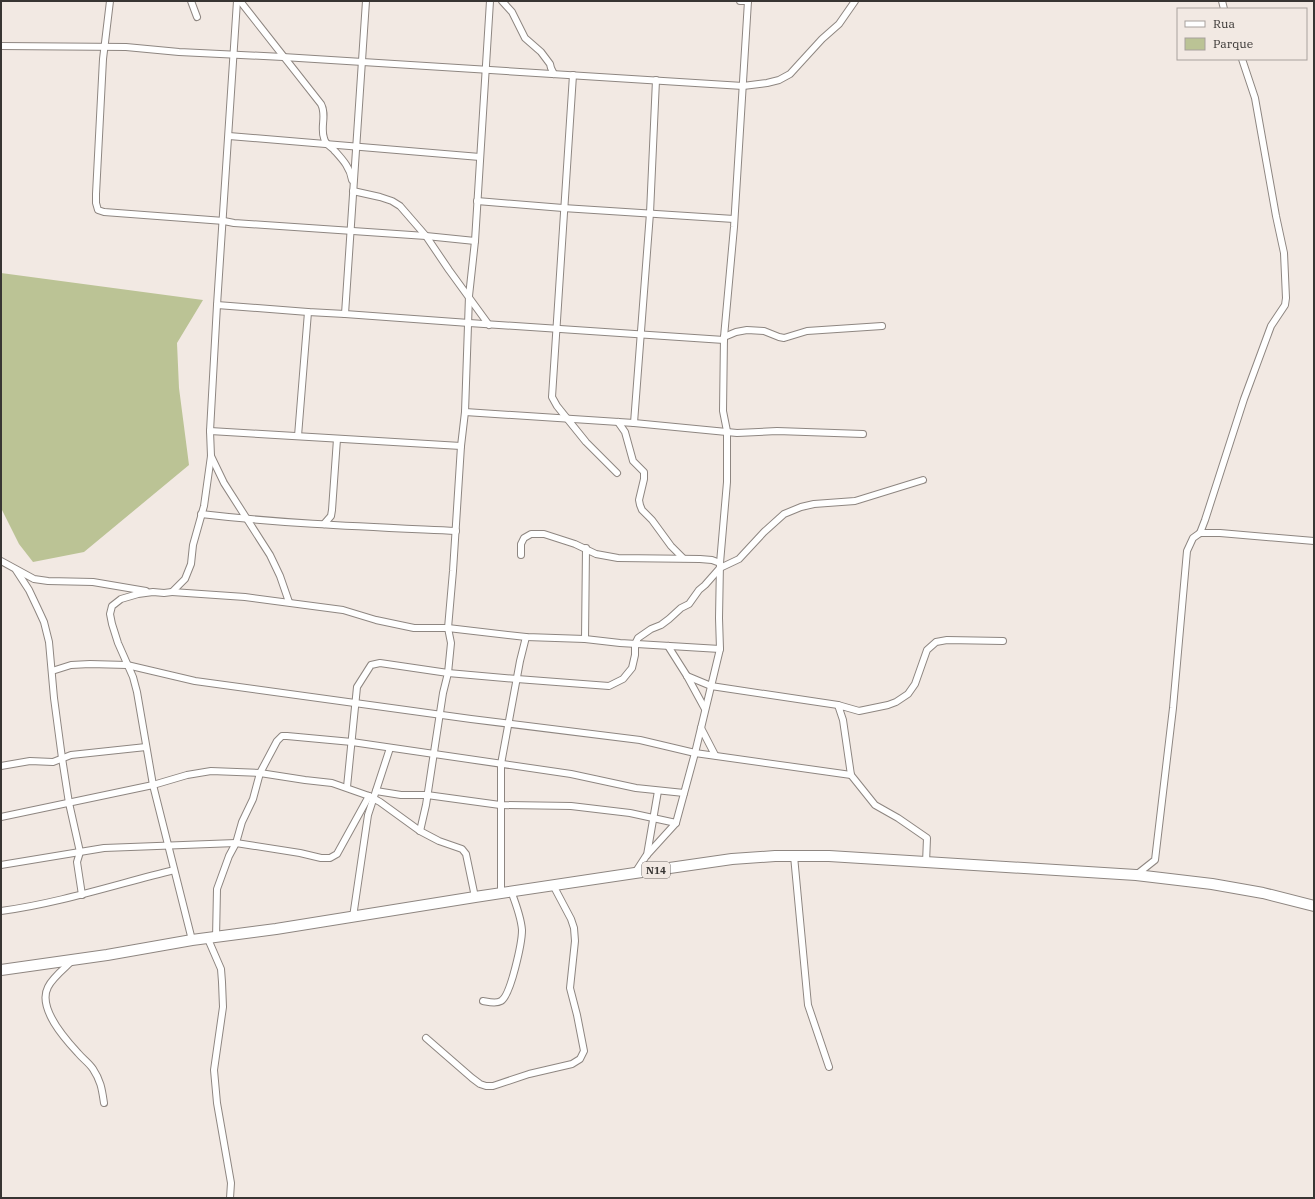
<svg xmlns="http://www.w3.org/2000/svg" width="1315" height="1199" viewBox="0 0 1315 1199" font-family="'IBM Plex Serif',serif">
<rect width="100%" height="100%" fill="#f2e9e3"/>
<polygon fill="#bbc395" points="1,273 203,300 177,343 179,388 189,465 84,552 33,562 19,544 1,508"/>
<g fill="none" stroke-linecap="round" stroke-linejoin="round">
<defs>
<g id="street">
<polyline points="110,1 103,59 96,194 96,203 98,210 104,212 224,221 234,223 426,236 475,241"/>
<polyline points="191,1 197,17"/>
<path d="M240,1L321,104C327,115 320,127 324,138C325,144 330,146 334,150C342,159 350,167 352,180"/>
<polyline points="502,1 512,12 525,38 541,52 550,64 551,68 554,74"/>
<polyline points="740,1 748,1"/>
<polyline points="1222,1 1224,9"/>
<polyline points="1,46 126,47 179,52 283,57 743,86 767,83 779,80 790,74 822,39 839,24 855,1"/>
<polyline points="573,75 552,397 557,406 586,442 617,473"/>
<polyline points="229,136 480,157"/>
<polyline points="353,191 380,197 392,201 400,206 426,236 449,270 489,325"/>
<polyline points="477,201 563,208 734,219"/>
<polyline points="217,305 308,312 345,314 469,323 724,340"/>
<polyline points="345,314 366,1"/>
<polyline points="724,337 736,332 747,330 764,331 779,337 784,338 807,331 882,326"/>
<polyline points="465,412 634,423 737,433 777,431 863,434"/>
<polyline points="618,422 625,432 633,461 644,472 644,479 639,500 640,505 642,510 652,520 671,546 683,558"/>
<polyline points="634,423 650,213 656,80"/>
<polyline points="210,431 461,446"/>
<polyline points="298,436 308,312"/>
<polyline points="211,456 224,483 270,555 280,576 289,602"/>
<path d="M201,514C286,524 371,527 456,531"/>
<polyline points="324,524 331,516 332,510 337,439"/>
<polyline points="1200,533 1205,520 1244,399 1271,326 1285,305 1286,298 1284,253 1276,216 1255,98 1242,59"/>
<polyline points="521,555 521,544 524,538 531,534 544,534 575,544 596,554 618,558 700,559 712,560 720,563"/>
<polyline points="1,561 34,579 48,581 93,582 146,591"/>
<polyline points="16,570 29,590 38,609 44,622 49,642 54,698 62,758 69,803 80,852 77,862 82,895"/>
<polyline points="172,592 245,597 343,610 376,620 414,628 448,628 526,637 585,639 620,643 720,649"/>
<polyline points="585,639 586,548"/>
<polyline points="668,646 687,676 705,709"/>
<polyline points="52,671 71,665 90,664 127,665 195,681 471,719 640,740 695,753 851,775"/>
<polyline points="687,676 711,686 838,705"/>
<polyline points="701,728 715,755"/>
<polyline points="1,766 30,761 53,762 71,755 146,747"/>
<polyline points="347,787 357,687 371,665 380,663 448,673 517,679 609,686 623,679 632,668 635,655 635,644 638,638 651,629 661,625 669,619 681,608 689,604 699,590 705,585 720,568 739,559 764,532 784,514 801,507 814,504 855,501 923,480"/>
<polyline points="376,791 401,795 427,795 500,805 571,806 630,813 676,823"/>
<polyline points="1,817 153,785 187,775 211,771 260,773 305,780 332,783 369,796 380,802 420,831 439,841 462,849 466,854 475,897"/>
<polyline points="420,831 426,805 443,693 448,673 451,643 448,628 453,571 461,446 465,412 469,296 475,241 490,1"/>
<polyline points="647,855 658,791"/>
<polyline points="794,856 808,1005 829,1067"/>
<polyline points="926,863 927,838 898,818 875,805 851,775 843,720 838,705 859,711 888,705 896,702 908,694 915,684 927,650 936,642 947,640 1003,641"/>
<polyline points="1,865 104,848 236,843 300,853 321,858 330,858 337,854 369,796"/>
<polyline points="635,873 646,856 676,823 695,753 720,649 719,618 720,563 727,482 727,431 723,411 724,337 734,227 748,1"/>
<polyline points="1136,875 1155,860 1173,708 1187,551 1193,538 1200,533 1220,533 1314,541"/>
<polyline points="501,893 501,764 520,661 526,637"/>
<path d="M1,911C60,903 117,884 174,870"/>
<polyline points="353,917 368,815 390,748"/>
<polyline points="216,938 217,889 229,856 236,843 242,822 253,799 260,773 277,741 282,736 287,736 352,742 571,774 636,788 684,793"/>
<polyline points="208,939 221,969 222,982 223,1007 214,1070 217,1103 231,1183 230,1198"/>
<polyline points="192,940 153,785 137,692 133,677 118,643 112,624 110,614 112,606 121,599 138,594 153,592 164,593 172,592 185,579 191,564 193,545 204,506 211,456 210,431 217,305 237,1"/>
<path d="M73,960C65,968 53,977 48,987C37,1008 65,1039 78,1053C83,1059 89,1063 93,1069C101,1081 102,1090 104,1103"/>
<path d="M483,1001C489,1002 496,1004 501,1001C511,995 522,942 522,930C521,917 516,904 511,891"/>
<polyline points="426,1038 472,1078 480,1084 486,1086 493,1086 529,1074 572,1064 580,1059 584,1051 577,1015 570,988 575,941 574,928 571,919 553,885"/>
</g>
<polyline id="primary" points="1,970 107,955 192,940 276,929 475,897 635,873 732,859 775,856 829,856 1136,875 1212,884 1263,893 1314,906"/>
</defs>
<use href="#street" stroke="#8e8681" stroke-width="8"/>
<use href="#primary" stroke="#8e8681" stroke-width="12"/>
<use href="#street" stroke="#fff" stroke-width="6"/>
<use href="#primary" stroke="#fff" stroke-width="10"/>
</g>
<g text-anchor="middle" stroke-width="3" stroke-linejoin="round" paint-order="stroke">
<rect fill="#f2e9e3" stroke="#706b68" stroke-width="1" x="642" y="862" width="28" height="16" rx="3"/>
<g font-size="10" font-weight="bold" fill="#383533">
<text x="656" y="874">N14</text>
</g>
</g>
<rect width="1315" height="1199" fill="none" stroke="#383533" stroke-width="4"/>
<rect x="1177" y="8" width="130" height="52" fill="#f2e9e3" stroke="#a8a19d"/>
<rect x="1185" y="21" width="20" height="6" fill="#ffffff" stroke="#a8a19d"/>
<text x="1213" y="28" font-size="12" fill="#383533">Rua</text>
<rect x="1185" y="38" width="20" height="12" fill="#bbc395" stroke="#a8a19d"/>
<text x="1213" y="48" font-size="12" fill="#383533">Parque</text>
</svg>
